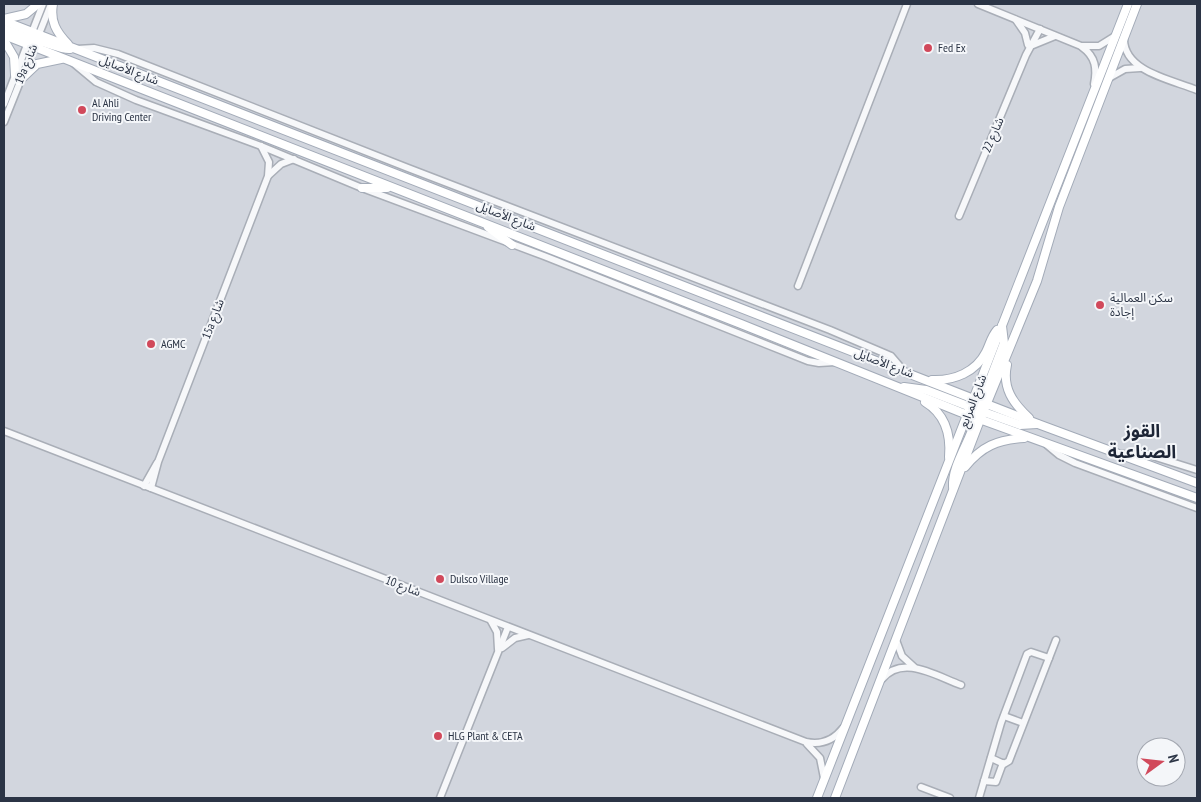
<svg xmlns="http://www.w3.org/2000/svg" width="1201" height="802" viewBox="0 0 1201 802" font-family="'PT Sans Narrow','Noto Sans Arabic',sans-serif">
<rect width="100%" height="100%" fill="#e4e7ec"/>
<path fill="#d2d6de" fill-rule="evenodd" d="M4,4H1197V798H4ZM1146,747H1176V777H1146Z"/>
<g fill="none" stroke-linecap="round" stroke-linejoin="round">
<defs>
<g id="minor">
<polyline points="978,4 1081,46 1099,46 1115,36"/>
<polyline points="1016,20 1025,33 1028,45"/>
<path d="M1124,39C1124,72 1173,80 1197,90"/>
<polyline points="1033,45 1055,36"/>
<path d="M1082,47C1096,57 1097,69 1094,84"/>
<polyline points="77,49 94,48 118,54 408,168 830,330 891,356 903,370"/>
<polyline points="72,62 96,82 136,100 261,146 362,188 544,256 808,361 819,363 835,362"/>
<polyline points="1109,78 1125,69 1140,68"/>
<polyline points="4,104 43,4"/>
<polyline points="4,122 51,4"/>
<polyline points="269,175 281,164 294,159"/>
<polyline points="959,216 1026,55 1040,29"/>
<polyline points="798,286 907,4"/>
<path d="M4,431L806,742C821,745 834,740 843,728"/>
<polyline points="1047,445 1059,455 1075,463 1197,508"/>
<polyline points="1122,454 1146,454 1197,470"/>
<polyline points="144,486 157,463"/>
<polyline points="151,488 158,462 268,176 269,162 261,146"/>
<polyline points="491,621 497,632 498,649"/>
<polyline points="896,640 902,656 914,667"/>
<polyline points="502,648 515,638 528,635"/>
<path d="M882,679C903,654 936,676 961,685"/>
<polyline points="1004,716 1023,723"/>
<polyline points="807,744 820,758 824,778"/>
<polyline points="991,758 1004,764 1009,761 1056,640"/>
<polyline points="984,781 996,782 1003,763"/>
<polyline points="921,787 950,798"/>
<polyline points="440,798 508,627"/>
<polyline points="979,798 1001,723 1027,654 1031,652 1049,658"/>
</g>
<g id="major">
<path d="M53,4C50,21 56,32 68,44"/>
<polyline points="4,19 26,14 38,4"/>
<polyline points="4,21 1038,424 1197,483"/>
<polyline points="4,29 25,37 37,36"/>
<polyline points="4,35 741,324 960,412 1197,498"/>
<polyline points="4,40 14,57 15,75"/>
<path d="M27,44C38,35 56,50 70,49"/>
<polyline points="19,81 37,64 61,59"/>
<polyline points="362,188 387,188"/>
<polyline points="488,227 512,245"/>
<path d="M1007,365C1002,388 1013,403 1029,418"/>
<path d="M932,380C954,381 976,372 986,352C990,344 991,337 997,330"/>
<polyline points="904,387 926,390 973,408"/>
<path d="M925,402C945,414 951,434 949,457"/>
<polyline points="980,406 1004,343 1002,326"/>
<polyline points="981,411 1020,425 1037,424"/>
<path d="M965,467C982,446 997,440 1024,438"/>
<path d="M953,487C951,459 984,426 975,401"/>
<polyline points="817,798 1128,4"/>
<polyline points="835,798 980,420 1037,281 1059,207 1137,4"/>
</g>
</defs>
<use href="#minor" stroke="#a9aeb7" stroke-width="9"/>
<use href="#major" stroke="#a3abb8" stroke-width="10"/>
<use href="#minor" stroke="#f7f8fa" stroke-width="6"/>
<use href="#major" stroke="#fff" stroke-width="8"/>
</g>
<g fill="#d1495b" stroke="#f4f6f9" stroke-width="2">
<circle cx="928" cy="48" r="5"/>
<circle cx="82" cy="110" r="5"/>
<circle cx="1100" cy="305" r="5"/>
<circle cx="151" cy="344" r="5"/>
<circle cx="440" cy="579" r="5"/>
<circle cx="438" cy="736" r="5"/>
</g>
<g text-anchor="middle" stroke-width="4" stroke-linejoin="round" paint-order="stroke">
<g font-size="12" fill="#2b3445" stroke="#f4f6f9" text-anchor="start">
<text x="938" y="52">Fed Ex</text>
<text x="92" y="107">Al Ahli<tspan x="92" dy="14">Driving Center</tspan></text>
<text x="1110" y="302">سكن العمالية<tspan x="1110" dy="14">إجادة</tspan></text>
<text x="161" y="348">AGMC</text>
<text x="450" y="583">Dulsco Village</text>
<text x="448" y="740">HLG Plant &amp; CETA</text>
</g>
<g font-size="12" fill="#2b3445" stroke="#f4f6f9">
<text transform="translate(26 64) rotate(-68)" y="4">19a شارع</text>
<text transform="translate(129 70) rotate(21)" y="4">شارع الأصايل</text>
<text transform="translate(993 135) rotate(-67)" y="4">شارع 22</text>
<text transform="translate(506 216) rotate(21)" y="4">شارع الأصايل</text>
<text transform="translate(213 319) rotate(-69)" y="4">15a شارع</text>
<text transform="translate(884 363) rotate(21)" y="4">شارع الأصايل</text>
<text transform="translate(973 401) rotate(-69)" y="4">شارع المرابع</text>
<text transform="translate(403 586) rotate(21)" y="4">شارع 10</text>
</g>
<g font-size="18" font-weight="bold" fill="#1d2536" stroke="#f4f6f9">
<text x="1142" y="437">القوز<tspan x="1142" dy="21">الصناعية</tspan></text>
</g>
</g>
<rect width="1201" height="802" fill="none" stroke="#2b3445" stroke-width="10"/>
<g transform="translate(1161 762) rotate(75)"><circle r="24" fill="#f4f6f9" stroke="#a4a8b1"/>
<path d="M0-4L9 19L0 12L-9 19Z" fill="#d1495b"/>
<text y="-8" font-size="14" font-weight="bold" text-anchor="middle" fill="#2b3445">N</text>
</g>
</svg>
